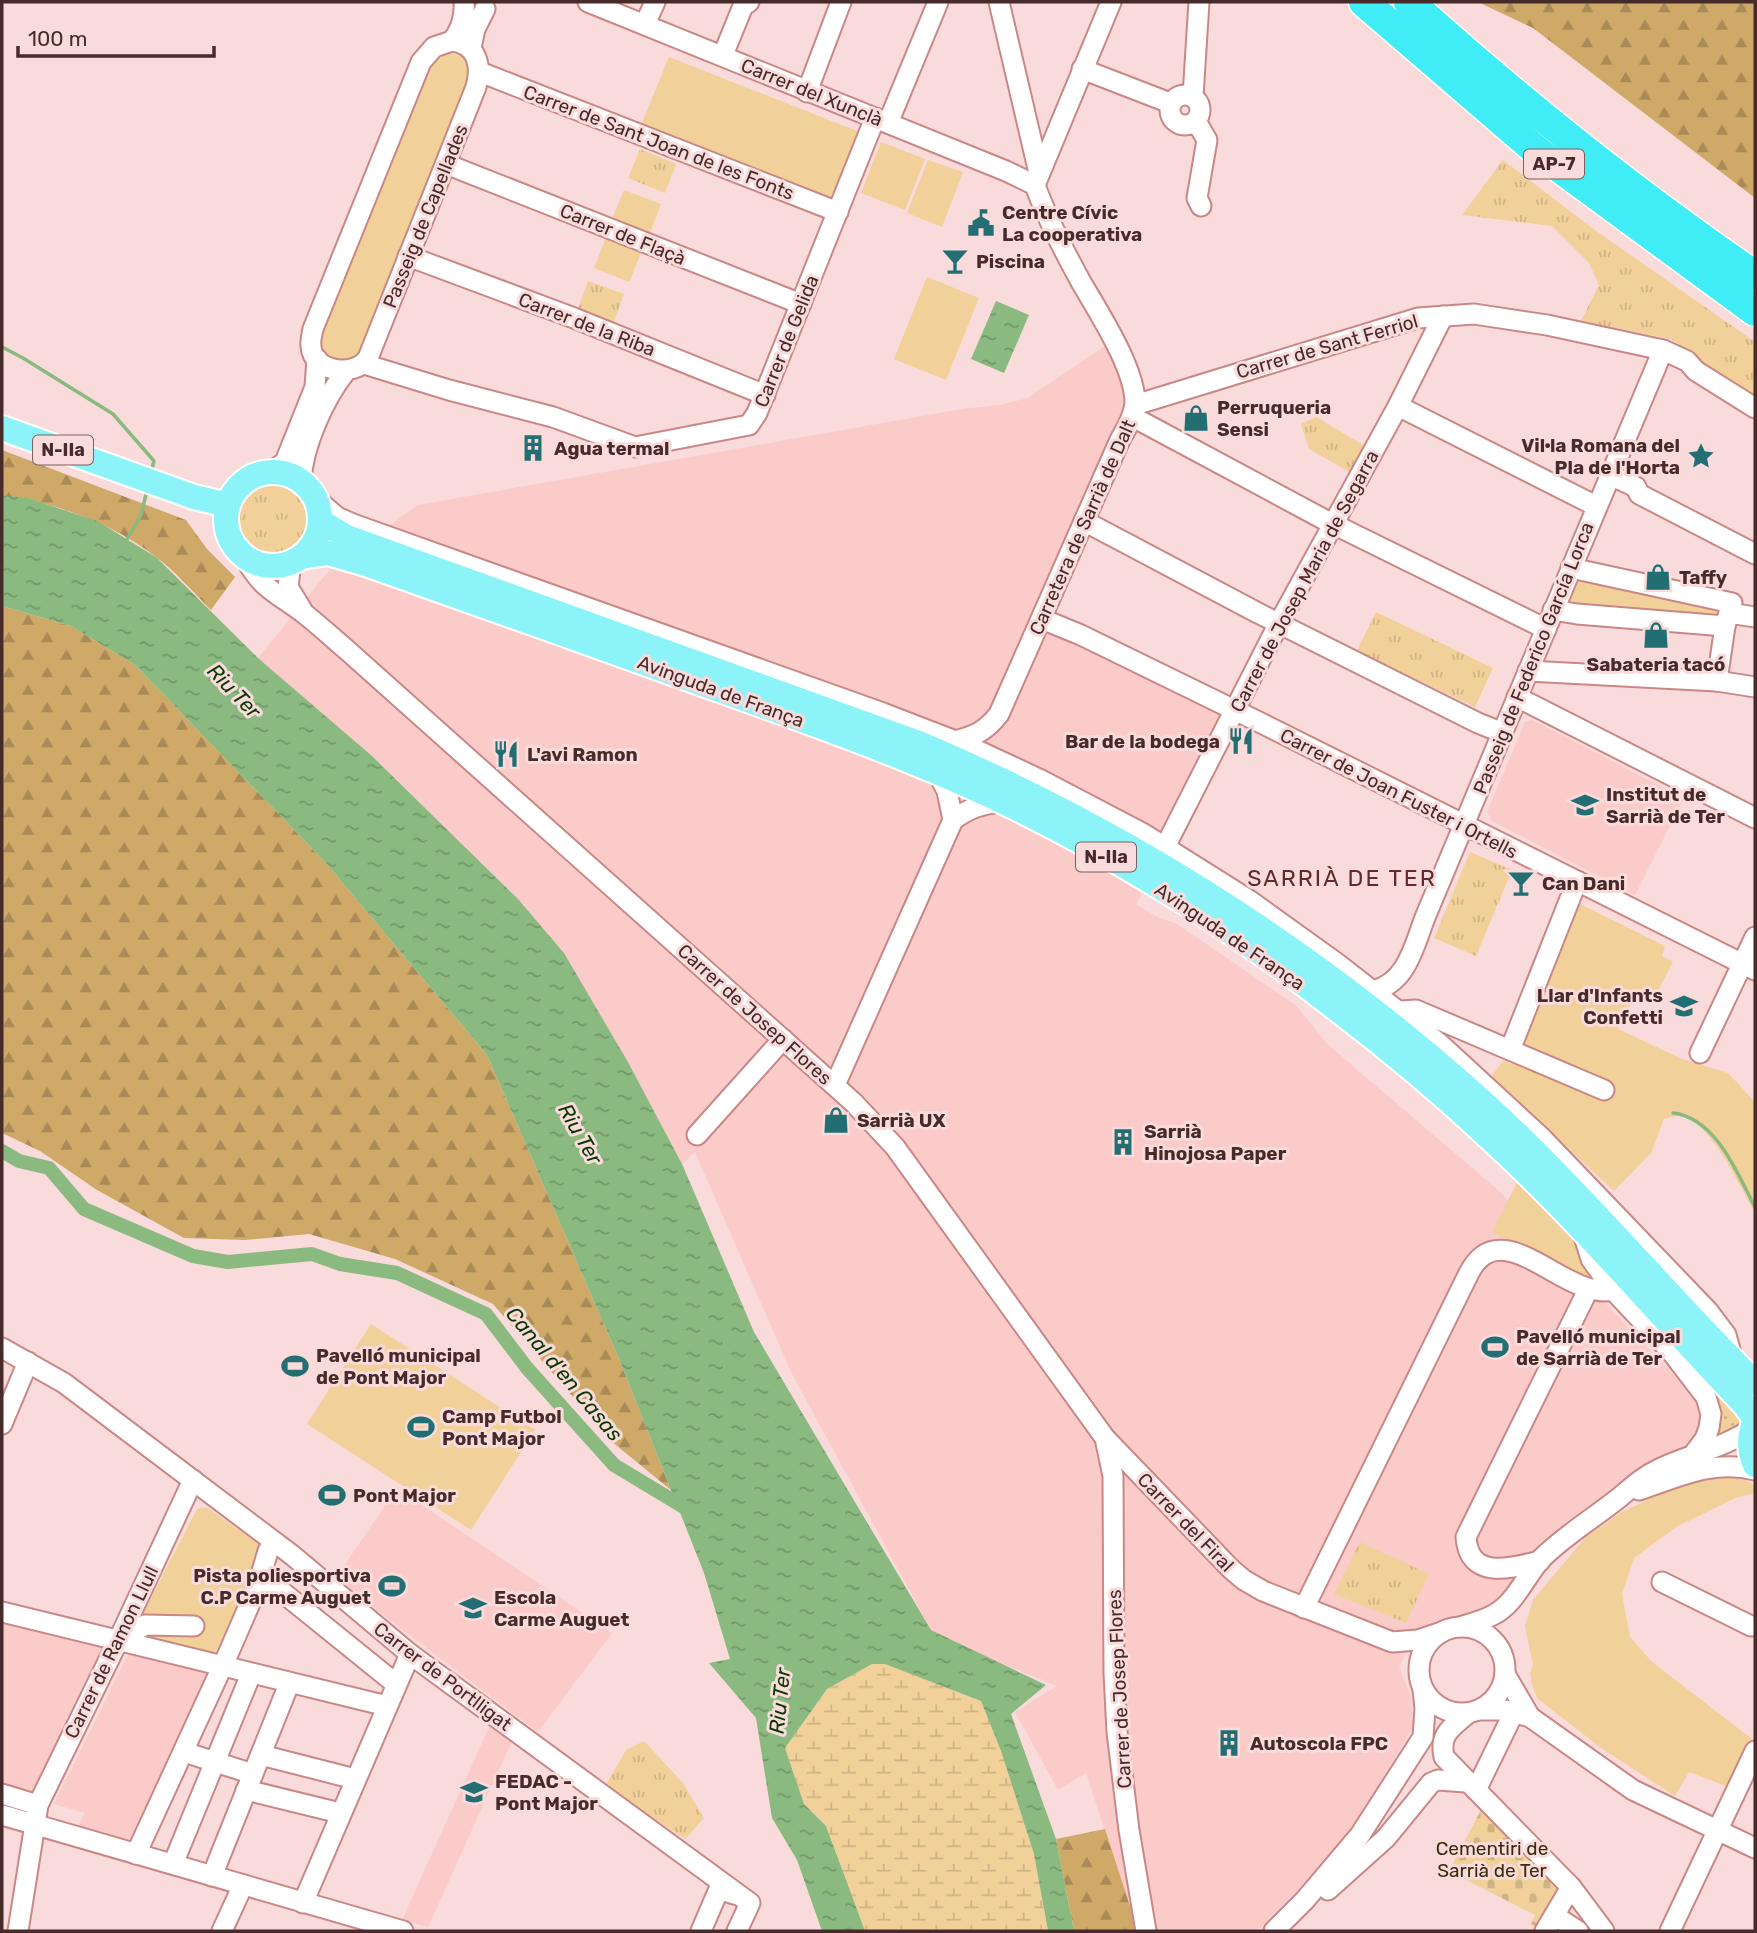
<svg xmlns="http://www.w3.org/2000/svg" width="1757" height="1933" viewBox="0 0 1757 1933" font-family="Rubik,sans-serif">
<defs>
<pattern id="grass-tufts" width="24" height="20" patternUnits="userSpaceOnUse" patternTransform="scale(1.75)"><rect width="24" height="20" fill="#f1d099"/><path d="M3 7l-1-3M5 7V3M7 7l1-3M15 17l-1-3M17 17v-4M19 17l1-3" fill="none" stroke="#d0b384"/></pattern>
<pattern id="forest-firs" width="22" height="20" patternUnits="userSpaceOnUse" patternTransform="scale(1.75)"><rect width="22" height="20" fill="#cfa968"/><path d="M5 1l3.5 6h-7zM16 11l3.5 6h-7z" fill="#aa8a56"/></pattern>
<pattern id="wetland-marsh" width="20" height="14" patternUnits="userSpaceOnUse" patternTransform="scale(1.75)"><rect width="20" height="14" fill="#f1d099"/><path d="M1 5h8M5 5V1M11 12h8M15 12V8" fill="none" stroke="#d0b384"/></pattern>
<pattern id="cemetery-stones" width="16" height="16" patternUnits="userSpaceOnUse" patternTransform="scale(1.75)"><rect width="16" height="16" fill="#f1d099"/><path d="M2 7V4a2 2 0 0 1 4 0v3zM10 15v-3a2 2 0 0 1 4 0v3z" fill="#d0b384"/></pattern>
<pattern id="garden-dots" width="8" height="8" patternUnits="userSpaceOnUse" patternTransform="scale(1.75)"><rect width="8" height="8" fill="#f1d099"/><path d="M2 2h.1M6 6h.1" fill="none" stroke="#d0b384" stroke-width="1.8" stroke-linecap="round"/></pattern>
<pattern id="water-ripples" width="26" height="14" patternUnits="userSpaceOnUse" patternTransform="scale(1.75)"><rect width="26" height="14" fill="#8bba81"/><path d="M2 4q2-2 4 0t4 0M15 11q2-2 4 0t4 0" fill="none" stroke="#73976a"/></pattern>
</defs>
<rect width="100%" height="100%" fill="#f8dbda"/>
<g fill="#fbcbca">
<polygon points="1105,346 1128,393 1125,416 1033,622 1227,717 1136,905 1160,918 1177,924 1297,1006 1327,1044 1498,1190 1690,1392 1699,1406 1702,1426 1678,1452 1590,1505 1542,1550 1487,1618 1449,1620 1415,1634 1399,1667 1411,1696 1413,1727 1343,1845 1257,1931 1138,1931 1086,1773 1058,1790 1015,1712 1057,1686 989,1658 931,1630 791,1372 695,1152 682,1164 628,1062 564,953 460,842 372,756 258,658 330,569 418,505 962,409 999,405 1028,398"/>
<polygon points="1532,720 1684,798 1635,895 1492,821 1487,812 1525,722"/>
<polygon points="397,1488 612,1633 538,1732 335,1579"/>
<polygon points="2,1618 107,1645 31,1795 2,1786"/>
<polygon points="129,1653 212,1674 132,1841 78,1826 85,1813 54,1804"/>
<polygon points="491,1723 512,1741 428,1927 402,1920"/>
</g>
<g fill="url(#grass-tufts)">
<polygon points="640,149 676,164 665,193 628,178"/>
<polygon points="1503,160 1592,228 1755,342 1755,398 1709,368 1671,339 1581,321 1599,285 1589,263 1552,226 1462,215"/>
<polygon points="588,281 624,294 613,324 577,311"/>
<polygon points="1316,417 1365,446 1351,473 1309,449 1301,424"/>
<circle cx="271" cy="520" r="37"/>
<polygon points="1376,612 1493,668 1475,707 1357,651"/>
<polygon points="1470,852 1512,870 1476,956 1434,938"/>
<polygon points="1360,1542 1429,1574 1406,1623 1334,1594"/>
<polygon points="644,1741 682,1782 704,1818 685,1839 614,1792 607,1783 626,1750"/>
</g>
<g fill="url(#forest-firs)">
<polygon points="1478,2 1755,2 1755,198 1533,28"/>
<path d="M2,450L186,520L207,549L235,577L211,610C193,592 176,572 156,557C114,524 54,502 2,495Z"/>
<polygon points="2,606 71,626 135,665 326,863 487,1055 619,1359 671,1490 611,1441 493,1304 395,1259 309,1234 245,1240 184,1238 97,1190 40,1151 2,1133"/>
<polygon points="1105,1829 1138,1931 1074,1931 1056,1839"/>
</g>
<polygon fill="url(#wetland-marsh)" points="872,1664 886,1664 981,1701 1001,1751 1034,1854 1048,1931 865,1931 826,1826 804,1804 785,1748 827,1689"/>
<polygon fill="url(#cemetery-stones)" points="1482,1808 1561,1887 1539,1929 1531,1924 1535,1915 1449,1871"/>
<g fill="#f1d099">
<path d="M441,52C463,54 470,58 471,81L358,358C330,371 318,355 320,327L422,70Z"/>
<polygon points="669,57 862,133 835,205 641,125"/>
<polygon points="881,142 925,159 905,210 861,193"/>
<polygon points="928,160 963,172 942,227 907,213"/>
<polygon points="624,190 661,204 650,233 612,219"/>
<polygon points="606,238 641,253 629,282 594,268"/>
<polygon points="927,277 979,298 946,380 894,359"/>
<polygon points="1580,579 1721,609 1719,621 1572,608 1569,601"/>
<path d="M1576,902L1665,946L1662,956L1673,962L1653,1000L1637,993L1618,1029L1682,1059L1728,1073L1755,1102V1213C1740,1187 1712,1123 1681,1116C1676,1115 1669,1118 1664,1119L1651,1153L1614,1191L1491,1077L1503,1061L1511,1064Z"/>
<polygon points="1519,1179 1571,1233 1601,1285 1580,1278 1492,1232"/>
<polygon points="371,1324 535,1430 471,1530 307,1424"/>
<polygon points="1723,1476 1745,1480 1755,1486 1755,1493 1735,1498 1676,1527 1634,1558 1622,1594 1630,1637 1651,1661 1753,1740 1731,1788 1689,1772 1675,1796 1601,1748 1537,1698 1532,1685 1530,1673 1533,1665 1525,1626 1533,1600 1586,1537 1620,1513 1679,1485"/>
<polygon points="206,1507 259,1544 263,1550 217,1649 213,1653 143,1635 138,1623 197,1509"/>
</g>
<path fill="url(#garden-dots)" d="M1725,1393L1740,1410C1740,1434 1733,1438 1711,1437L1712,1400Z"/>
<g fill="url(#water-ripples)">
<polygon points="996,301 1029,315 1004,373 971,359"/>
<polygon points="2,495 28,498 97,521 156,557 258,658 372,756 518,899 564,953 628,1062 682,1164 754,1332 931,1630 1046,1685 1011,1714 1056,1839 1074,1931 1048,1931 1034,1854 1001,1751 981,1701 885,1664 872,1664 827,1689 785,1748 804,1804 826,1826 865,1931 822,1931 797,1860 772,1818 756,1718 709,1663 730,1659 704,1573 619,1359 487,1055 326,863 135,665 71,626 2,606"/>
</g>
<g fill="none" stroke-linecap="round" stroke-linejoin="round">
<g stroke="#8bba81" stroke-width="3.5">
<polyline points="2,347 23,358 113,414 154,461 151,473"/>
<polyline points="126,541 141,515 147,490"/>
<path d="M1673,1113C1716,1118 1737,1173 1755,1207"/>
</g>
<polyline stroke="#8bba81" stroke-width="14" points="2,1151 19,1161 49,1168 84,1209 193,1256 228,1262 312,1254 340,1264 397,1273 486,1314 527,1368 614,1465 692,1512"/>
<defs>
<g id="minor">
<polyline points="588,2 1006,171 1035,185"/>
<polyline points="999,2 1039,173"/>
<polyline points="645,24 655,2"/>
<path d="M452,41C477,44 482,65 476,87L368,358C355,378 312,372 311,346C310,341 312,334 313,329L421,62L434,47Z"/>
<path d="M452,41C461,30 465,16 464,2"/>
<polyline points="471,48 475,29 485,9"/>
<polyline points="723,55 743,6 749,2"/>
<polyline points="1082,69 1170,103"/>
<polyline points="480,72 838,212"/>
<polyline points="807,92 841,2"/>
<circle cx="1185" cy="110" r="15"/>
<polyline points="1193,96 1199,2"/>
<polyline points="1196,121 1207,140 1197,198 1201,206"/>
<polyline points="888,123 938,2"/>
<polyline points="446,164 801,304"/>
<polyline points="1035,185 1111,2"/>
<polyline points="408,256 574,318 765,395"/>
<polyline points="364,364 449,390 553,417 635,447 749,425 757,413 875,118"/>
<polyline points="1135,405 1418,318 1474,314 1547,325 1663,350 1687,361 1696,371 1755,408"/>
<polyline points="1398,406 1596,506"/>
<polyline points="1133,417 1325,520 1546,629"/>
<polyline points="271,472 285,462 315,387 317,359"/>
<polyline points="1610,475 1636,487 1639,494 1755,554"/>
<path d="M301,481C303,445 324,399 346,371"/>
<polyline points="316,499 337,517 353,524 883,713 966,745 1039,779 1144,834 1249,900 1338,964 1440,1044 1542,1138 1708,1311 1726,1335 1733,1360"/>
<polyline points="1084,521 1258,613 1478,723 1503,733"/>
<path d="M244,556C263,592 277,592 306,615C321,627 334,639 348,651L854,1103L895,1147L1105,1438L1113,1476L1114,1673L1117,1732L1129,1830L1146,1931"/>
<polyline points="291,562 288,587 302,610"/>
<polyline points="1553,610 1577,614 1725,626 1732,603 1571,568"/>
<polyline points="1729,613 1755,617"/>
<polyline points="1042,619 1081,635 1257,721 1755,970"/>
<polyline points="1528,671 1717,681 1755,687"/>
<polyline points="1717,681 1725,626"/>
<polyline points="1517,697 1755,818"/>
<path d="M955,741C975,736 986,731 999,714L1119,442C1125,430 1134,418 1135,403C1135,368 1099,313 1081,282C1064,251 1047,219 1035,185"/>
<polyline points="937,772 947,791 953,820"/>
<path d="M953,820C969,808 982,804 1001,802"/>
<polyline points="1165,847 1279,623 1398,406 1443,316"/>
<path d="M1373,991C1408,982 1414,945 1426,915L1663,350"/>
<polyline points="1401,1011 1416,1010 1604,1090"/>
<polyline points="1510,1050 1577,881"/>
<polyline points="1700,1053 1755,937"/>
<polyline points="835,1085 953,820"/>
<polyline points="697,1135 783,1039"/>
<polyline points="1583,1233 1591,1259 1613,1290 1673,1354 1706,1397 1711,1414 1709,1428 1705,1439 1695,1452"/>
<polyline points="2,1348 64,1383 292,1555 410,1654 750,1903 737,1931"/>
<polyline points="2,1424 28,1362"/>
<polyline points="1106,1439 1231,1569 1244,1580 1263,1591 1392,1642 1418,1640 1439,1633"/>
<path d="M1639,1490C1678,1477 1714,1459 1755,1470"/>
<path d="M1540,1561C1512,1568 1469,1581 1466,1537L1588,1290"/>
<polyline points="260,1580 271,1583 396,1684"/>
<polyline points="1662,1582 1751,1626"/>
<path d="M1304,1608L1469,1273C1502,1209 1565,1301 1613,1290"/>
<polyline points="2,1612 387,1706"/>
<path d="M1463,1626C1473,1623 1484,1620 1493,1615C1515,1604 1525,1577 1541,1559C1565,1535 1594,1518 1620,1497C1633,1486 1644,1476 1659,1469C1690,1454 1724,1448 1751,1429"/>
<circle cx="1462" cy="1670" r="43"/>
<polyline points="118,1641 145,1625 194,1626"/>
<polyline points="1505,1674 1530,1717"/>
<polyline points="1480,1710 1505,1710 1530,1717 1633,1790 1755,1848"/>
<path d="M1467,1714C1451,1728 1439,1734 1444,1757L1571,1887L1604,1931"/>
<polyline points="184,1752 253,1774"/>
<polyline points="261,1755 355,1779"/>
<polyline points="246,1790 340,1813"/>
<polyline points="1476,1790 1514,1712"/>
<polyline points="2,1794 38,1805"/>
<polyline points="2,1815 403,1931"/>
<polyline points="136,1854 228,1654 258,1585 268,1551 274,1544"/>
<polyline points="173,1864 251,1674"/>
<polyline points="212,1876 289,1684"/>
<polyline points="1328,1890 1386,1838 1431,1783 1438,1780 1466,1782"/>
<polyline points="303,1903 410,1654"/>
<polyline points="1555,1916 1578,1931"/>
<polyline points="18,1931 38,1805 118,1641 193,1480"/>
<polyline points="222,1931 243,1885"/>
<polyline points="701,1931 719,1889 734,1894"/>
<polyline points="1274,1931 1305,1900 1360,1835 1423,1737 1425,1709 1423,1689"/>
<polyline points="1545,1931 1571,1887"/>
<polyline points="1670,1931 1755,1751"/>
</g>
<g id="major">
<polyline points="2,428 194,497 228,505"/>
<circle cx="273" cy="519" r="47"/>
<path d="M320,521L347,537L919,743C1118,827 1302,943 1464,1085C1569,1177 1657,1285 1755,1383"/>
<path d="M301,557L328,553L366,564C477,603 589,643 700,683C809,722 919,760 1022,811C1130,865 1235,930 1330,1004C1387,1047 1442,1093 1494,1142C1583,1224 1661,1318 1745,1405L1755,1419"/>
<path d="M1755,1419C1749,1436 1748,1449 1755,1465"/>
</g>
<g id="highway">
<polyline points="1364,2 1537,151 1755,311"/>
<path d="M1409,2C1518,100 1634,193 1755,276"/>
</g>
</defs>
<use href="#minor" stroke="#c98786" stroke-width="23"/>
<use href="#major" stroke="#fff" stroke-width="28"/>
<use href="#highway" stroke="#fff" stroke-width="33"/>
<use href="#minor" stroke="#fff" stroke-width="19"/>
<use href="#major" stroke="#8cf4f9" stroke-width="24"/>
<use href="#highway" stroke="#40ecf5" stroke-width="30"/>
</g>
<defs>
<symbol id="civic-bare" viewBox="-9 -9 18 18"><path d="M-.6-6.5H3V-4.5H.6V-3L4-1V1h2V6H-6V1h2V-1L-.6-3ZM-1.2 2.5V6h2.4V2.5Z" fill="#226e72" stroke="#f8dbda" stroke-width="2.5" paint-order="stroke"/></symbol>
<symbol id="bar-bare" viewBox="-9 -9 18 18"><path d="M-6-5H6L.8 .8V4.5H3.5V6h-7V4.5H-.8V.8Z" fill="#226e72" stroke="#f8dbda" stroke-width="2.5" paint-order="stroke"/></symbol>
<symbol id="shop-bare" viewBox="-9 -9 18 18"><path d="M-5-2.5h2.3a2.7 3.5 0 0 1 5.4 0H5L5.5 6h-11ZM-1.5-2.5h3a1.5 2.3 0 0 0-3 0Z" fill="#226e72" stroke="#f8dbda" stroke-width="2.5" paint-order="stroke"/></symbol>
<symbol id="building-bare" viewBox="-9 -9 18 18"><path d="M-4-6H4V6H1V3H-1V6H-4ZM-2.5-4.3h1.7v1.8h-1.7ZM.8-4.3h1.7v1.8H.8ZM-2.5-1h1.7V.8h-1.7ZM.8-1h1.7V.8H.8Z" fill="#226e72" stroke="#f8dbda" stroke-width="2.5" paint-order="stroke"/></symbol>
<symbol id="sight-bare" viewBox="-9 -9 18 18"><path d="M0-6L1.8-2.2L6-1.7L2.9 1.2L3.7 5.4L0 3.3L-3.7 5.4L-2.9 1.2L-6-1.7L-1.8-2.2Z" fill="#226e72" stroke="#f8dbda" stroke-width="2.5" paint-order="stroke"/></symbol>
<symbol id="restaurant-bare" viewBox="-9 -9 18 18"><path d="M-5-6h1v4h1v-4h1v4h1v-4h1v5L-1.5 .5V6h-2V.5L-5-1ZM5-6V6H3V1.5H1.5Q1.5-4 5-6Z" fill="#226e72" stroke="#f8dbda" stroke-width="2.5" paint-order="stroke"/></symbol>
<symbol id="school-bare" viewBox="-9 -9 18 18"><path d="M0-5L7-2L0 1L-7-2ZM-4 1L0 2.5L4 1V4Q0 6-4 4Z" fill="#226e72" stroke="#f8dbda" stroke-width="2.5" paint-order="stroke"/></symbol>
<symbol id="stadium-bare" viewBox="-9 -9 18 18"><path d="M0-5a6.5 5 0 1 0 0 10a6.5 5 0 1 0 0-10ZM-3.5-1.8h7v3.6h-7Z" fill="#226e72" stroke="#f8dbda" stroke-width="2.5" paint-order="stroke"/></symbol>
</defs>
<g fill-rule="evenodd">
<use href="#civic-bare" x="962" y="204" width="38" height="38"/>
<use href="#bar-bare" x="936" y="242" width="38" height="38"/>
<use href="#shop-bare" x="1177" y="399" width="38" height="38"/>
<use href="#building-bare" x="514" y="429" width="38" height="38"/>
<use href="#sight-bare" x="1682" y="437" width="38" height="38"/>
<use href="#shop-bare" x="1639" y="558" width="38" height="38"/>
<use href="#shop-bare" x="1637" y="616" width="38" height="38"/>
<use href="#restaurant-bare" x="1222" y="722" width="38" height="38"/>
<use href="#restaurant-bare" x="487" y="735" width="38" height="38"/>
<use href="#school-bare" x="1566" y="786" width="38" height="38"/>
<use href="#bar-bare" x="1502" y="864" width="38" height="38"/>
<use href="#school-bare" x="1665" y="987" width="38" height="38"/>
<use href="#shop-bare" x="817" y="1101" width="38" height="38"/>
<use href="#building-bare" x="1104" y="1123" width="38" height="38"/>
<use href="#stadium-bare" x="1476" y="1328" width="38" height="38"/>
<use href="#stadium-bare" x="276" y="1347" width="38" height="38"/>
<use href="#stadium-bare" x="402" y="1408" width="38" height="38"/>
<use href="#stadium-bare" x="313" y="1476" width="38" height="38"/>
<use href="#stadium-bare" x="373" y="1567" width="38" height="38"/>
<use href="#school-bare" x="454" y="1589" width="38" height="38"/>
<use href="#building-bare" x="1210" y="1724" width="38" height="38"/>
<use href="#school-bare" x="455" y="1773" width="38" height="38"/>
</g>
<g text-anchor="middle" stroke-width="6" stroke-linejoin="round" paint-order="stroke">
<g fill="#f8dbda" stroke="#7b605f" stroke-width="2">
<rect x="1524" y="149.5" width="60" height="29" rx="5"/>
<rect x="33" y="435.5" width="60" height="29" rx="5"/>
<rect x="1076" y="842.5" width="60" height="29" rx="5"/>
</g>
<g font-size="18" font-weight="bold" fill="#462b2a">
<text x="1554" y="170">AP-7</text>
<text x="63" y="456">N-IIa</text>
<text x="1106" y="863">N-IIa</text>
</g>
<g font-size="19" fill="#462b2a" stroke="#f8dbda">
<text transform="translate(812 92) rotate(22)" y="7">Carrer del Xunclà</text>
<text transform="translate(659 142) rotate(21)" y="7">Carrer de Sant Joan de les Fonts</text>
<text transform="translate(425 216) rotate(-68)" y="7">Passeig de Capellades</text>
<text transform="translate(623 234) rotate(22)" y="7">Carrer de Flaçà</text>
<text transform="translate(587 324) rotate(21)" y="7">Carrer de la Riba</text>
<text transform="translate(786 341) rotate(-68)" y="7">Carrer de Gelida</text>
<text transform="translate(1327 346) rotate(-16)" y="7">Carrer de Sant Ferriol</text>
<text transform="translate(1082 527) rotate(-66)" y="7">Carretera de Sarrià de Dalt</text>
<text transform="translate(1304 581) rotate(-62)" y="7">Carrer de Josep Maria de Segarra</text>
<text transform="translate(1533 658) rotate(-68)" y="7">Passeig de Federico García Lorca</text>
<text transform="translate(721 691) rotate(20)" y="7">Avinguda de França</text>
<text transform="translate(1399 793) rotate(27)" y="7">Carrer de Joan Fuster i Ortells</text>
<text transform="translate(1230 936) rotate(34)" y="7">Avinguda de França</text>
<text transform="translate(755 1014) rotate(42)" y="7">Carrer de Josep Flores</text>
<text transform="translate(1186 1522) rotate(46)" y="7">Carrer del Firal</text>
<text transform="translate(111 1652) rotate(-64)" y="7">Carrer de Ramon Llull</text>
<text transform="translate(443 1676) rotate(37)" y="7">Carrer de Portlligat</text>
<text transform="translate(1119 1689) rotate(-93)" y="7">Carrer de Josep Flores</text>
</g>
<g font-size="19" font-weight="bold" fill="#462b2a" stroke="#f8dbda" text-anchor="start">
<text x="1002" y="219">Centre Cívic<tspan x="1002" dy="22">La cooperativa</tspan></text>
<text x="976" y="268">Piscina</text>
<text x="1217" y="414">Perruqueria<tspan x="1217" dy="22">Sensi</tspan></text>
<text x="1680" y="452" text-anchor="end">Vil·la Romana del<tspan x="1680" dy="22">Pla de l'Horta</tspan></text>
<text x="554" y="455">Agua termal</text>
<text x="1679" y="584">Taffy</text>
<text x="1656" y="671" text-anchor="middle">Sabateria tacó</text>
<text x="1220" y="748" text-anchor="end">Bar de la bodega</text>
<text x="527" y="761">L'avi Ramon</text>
<text x="1606" y="801">Institut de<tspan x="1606" dy="22">Sarrià de Ter</tspan></text>
<text x="1542" y="890">Can Dani</text>
<text x="1663" y="1002" text-anchor="end">Llar d'Infants<tspan x="1663" dy="22">Confetti</tspan></text>
<text x="857" y="1127">Sarrià UX</text>
<text x="1144" y="1138">Sarrià<tspan x="1144" dy="22">Hinojosa Paper</tspan></text>
<text x="1516" y="1343">Pavelló municipal<tspan x="1516" dy="22">de Sarrià de Ter</tspan></text>
<text x="316" y="1362">Pavelló municipal<tspan x="316" dy="22">de Pont Major</tspan></text>
<text x="442" y="1423">Camp Futbol<tspan x="442" dy="22">Pont Major</tspan></text>
<text x="353" y="1502">Pont Major</text>
<text x="371" y="1582" text-anchor="end">Pista poliesportiva<tspan x="371" dy="22">C.P Carme Auguet</tspan></text>
<text x="494" y="1604">Escola<tspan x="494" dy="22">Carme Auguet</tspan></text>
<text x="1250" y="1750">Autoscola FPC</text>
<text x="495" y="1788">FEDAC -<tspan x="495" dy="22">Pont Major</tspan></text>
</g>
<g font-size="19" fill="#3b2b0d" stroke="#f8dbda">
<text x="1492" y="1855">Cementiri de<tspan x="1492" dy="22">Sarrià de Ter</tspan></text>
</g>
<g font-size="21" font-style="italic" fill="#093900" stroke="#f8dbda">
<text transform="translate(234 691) rotate(46)" y="7">Riu Ter</text>
<text transform="translate(580 1134) rotate(60)" y="7">Riu Ter</text>
<text transform="translate(564 1374) rotate(50)" y="7">Canal d'en Casas</text>
<text transform="translate(780 1701) rotate(-84)" y="7">Riu Ter</text>
</g>
<g font-size="23" letter-spacing="2" fill="#622a2c" stroke="#f8dbda">
<text x="1342" y="886">SARRIÀ DE TER</text>
</g>
</g>
<rect width="1757" height="1933" fill="none" stroke="#462b2a" stroke-width="7"/>
<path d="M18 46v10h196v-10" fill="none" stroke="#462b2a" stroke-width="3.5"/>
<text x="28" y="46" font-size="21" fill="#462b2a" stroke="#f8dbda" stroke-width="5" paint-order="stroke">100 m</text>
</svg>
